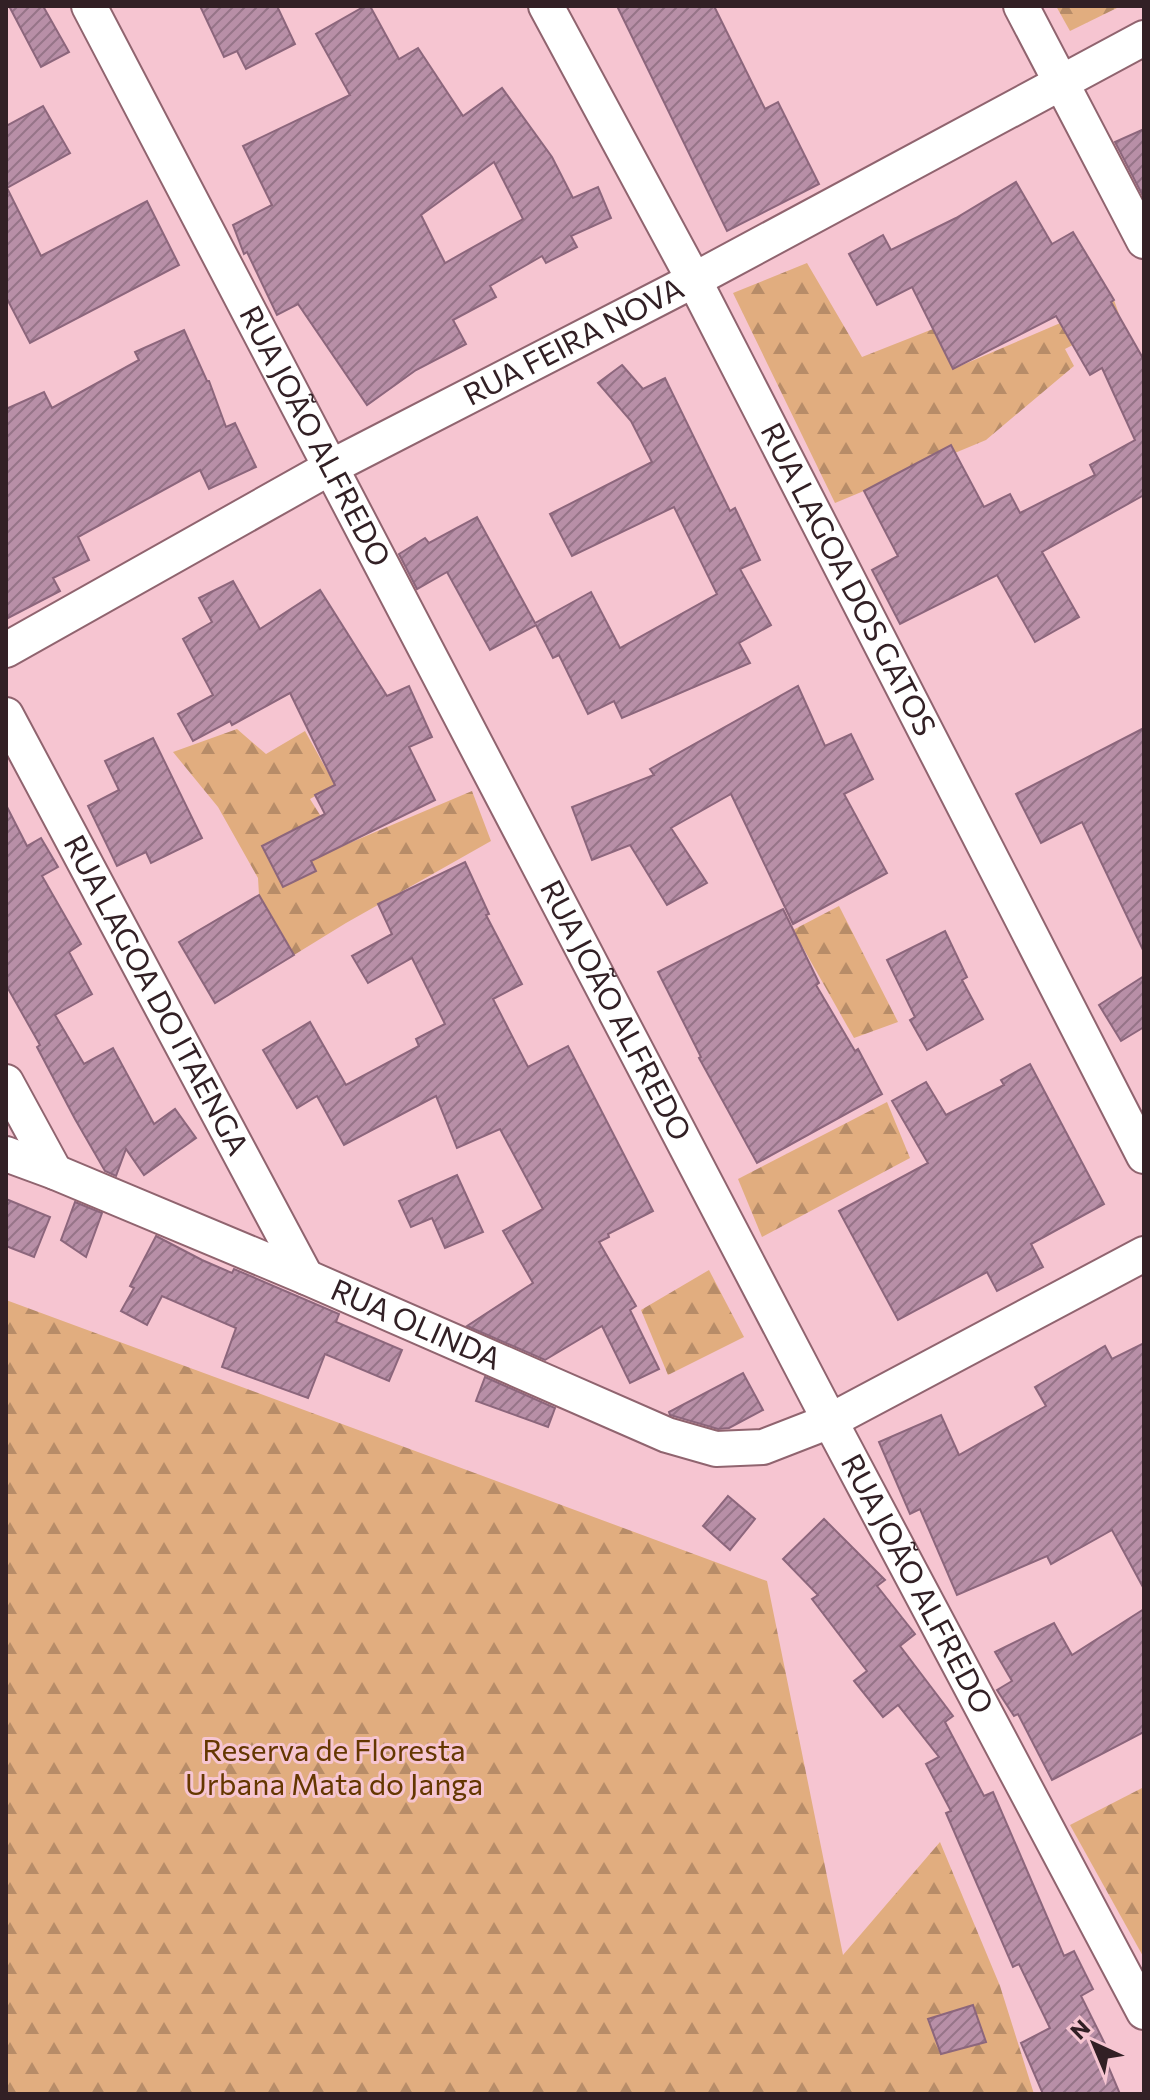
<svg xmlns="http://www.w3.org/2000/svg" width="1150" height="2100" viewBox="0 0 1150 2100" font-family="Commissioner,sans-serif">
<defs>
<pattern id="forest-firs" width="22" height="20" patternUnits="userSpaceOnUse" patternTransform="scale(2)"><rect width="22" height="20" fill="#e1ad7f"/><path d="M5 1l3.5 6h-7zM16 11l3.5 6h-7z" fill="#b78c68"/></pattern>
<pattern id="building-hatch" width="6" height="6" patternUnits="userSpaceOnUse" patternTransform="scale(2)"><rect width="6" height="6" fill="#b88fa7"/><path d="M-1 1l2-2M0 6l6-6M5 7l2-2" fill="none" stroke="#967488"/></pattern>
</defs>
<rect width="100%" height="100%" fill="#f6c5d1"/>
<g fill="url(#forest-firs)">
<polygon points="1056,6 1121,6 1070,31"/>
<polygon points="807,263 862,357 933,329 953,369 1114,300 1121,320 1065,349 1074,366 986,440 835,503 733,293"/>
<polygon points="237,729 266,754 305,731 335,785 310,799 340,847 472,791 491,841 346,923 294,955 259,895 258,878 218,807 173,752"/>
<polygon points="839,906 898,1022 854,1038 793,930"/>
<polygon points="887,1102 910,1158 762,1237 738,1179"/>
<polygon points="709,1270 744,1337 668,1375 641,1310"/>
<polygon points="6,1300 767,1581 843,1955 940,1842 1000,1986 1034,2094 6,2094"/>
<polygon points="1144,1787 1144,1958 1070,1825"/>
</g>
<g fill="url(#building-hatch)" stroke="#8c667c" stroke-width="2" fill-rule="evenodd">
<polygon points="9,6 43,6 69,52 41,67"/>
<polygon points="200,6 277,6 295,44 246,69 237,51 224,57"/>
<path d="M365,6H370L399,59L418,48L463,116L502,88L552,157L573,198L598,187L611,218L571,236L577,247L546,263L542,256L490,286L496,297L453,320L466,344L416,370L367,405L298,304L277,315L247,252L244,254L233,225L272,205L243,146L350,95L316,34ZM494,162L523,219L445,263L421,215Z"/>
<polygon points="617,6 714,6 765,109 778,102 819,184 727,231"/>
<polygon points="43,106 70,153 7,188 41,256 147,201 179,265 30,343 6,297 6,126"/>
<polygon points="1144,129 1144,198 1115,142"/>
<polygon points="1016,182 1052,244 1073,232 1114,300 1111,302 1144,360 1144,495 1042,552 1079,617 1035,642 997,575 900,624 872,570 898,556 864,491 951,445 984,507 1010,494 1020,513 1095,475 1090,465 1135,440 1102,368 1090,375 1056,316 953,369 912,287 877,305 849,254 883,235 891,250 956,218"/>
<polygon points="184,330 207,381 209,381 226,427 235,423 256,467 209,489 200,470 78,537 89,560 53,578 60,591 6,619 6,409 44,392 52,408 139,360 135,352"/>
<polygon points="622,365 643,389 665,378 730,511 735,508 760,560 740,569 771,625 739,643 750,663 622,718 614,701 588,714 559,655 553,658 536,625 490,650 447,572 417,589 399,554 425,538 429,543 477,517 535,623 591,592 620,648 717,594 674,507 572,556 550,514 652,462 631,421 598,383"/>
<polygon points="233,581 260,629 320,590 387,696 409,686 432,737 409,747 435,800 311,861 316,871 283,887 262,846 325,814 315,795 335,785 290,693 232,725 230,721 193,741 178,714 213,695 183,639 212,622 199,598"/>
<polygon points="798,686 825,746 851,734 873,779 844,794 887,873 793,924 731,794 671,828 707,883 667,905 630,845 592,860 572,807 654,775 650,769"/>
<polygon points="1144,728 1144,952 1082,822 1041,843 1016,794"/>
<polygon points="153,738 202,838 151,863 146,852 117,866 88,806 119,790 105,761"/>
<polygon points="6,805 27,846 41,838 58,867 42,876 81,944 69,952 92,994 55,1015 84,1064 113,1048 154,1124 175,1109 196,1138 144,1175 126,1149 116,1176 105,1171 75,1119 37,1047 40,1045 6,985"/>
<polygon points="465,862 489,914 486,915 522,984 493,999 528,1067 568,1046 653,1211 608,1234 609,1237 599,1242 636,1306 630,1310 659,1369 630,1383 602,1326 545,1360 467,1326 533,1283 503,1231 543,1209 500,1129 457,1148 436,1096 344,1145 317,1096 297,1108 263,1050 310,1022 346,1085 419,1046 416,1039 445,1024 412,958 368,983 352,956 392,934 378,904"/>
<polygon points="259,895 294,955 215,1003 179,942"/>
<polygon points="783,909 819,983 816,985 855,1051 858,1049 882,1094 757,1163 699,1058 701,1057 658,972"/>
<polygon points="945,931 967,977 962,980 983,1019 927,1050 910,1020 915,1017 887,960"/>
<polygon points="1144,976 1144,1027 1121,1041 1099,1005"/>
<polygon points="1030,1064 1104,1204 1031,1244 1043,1267 997,1291 987,1272 898,1320 839,1211 928,1163 892,1101 926,1082 946,1115 1004,1085 1001,1080"/>
<polygon points="457,1175 483,1232 445,1248 432,1218 411,1227 399,1201"/>
<polygon points="6,1199 50,1217 34,1257 6,1246"/>
<polygon points="75,1202 102,1213 86,1257 61,1240"/>
<polygon points="156,1236 202,1260 232,1273 234,1269 339,1314 336,1322 402,1350 389,1381 325,1354 308,1398 222,1367 236,1328 162,1296 147,1325 121,1311 134,1288 130,1286"/>
<polygon points="1144,1343 1144,1589 1112,1530 1051,1564 1047,1556 957,1595 920,1509 910,1514 879,1442 941,1415 959,1455 1046,1406 1035,1387 1105,1346 1112,1359"/>
<polygon points="743,1373 763,1410 729,1428 718,1429 670,1415 669,1412"/>
<polygon points="485,1377 555,1408 548,1427 476,1401"/>
<polygon points="728,1496 755,1519 730,1550 703,1526"/>
<polygon points="824,1519 885,1580 877,1586 915,1634 900,1646 953,1716 945,1722 984,1796 993,1792 1064,1956 1074,1951 1093,1989 1081,1996 1105,2044 1100,2047 1120,2094 1043,2094 1021,2043 1050,2028 1019,1964 1013,1967 946,1813 951,1811 926,1764 939,1757 898,1705 883,1717 854,1681 867,1671 812,1599 818,1595 783,1559"/>
<polygon points="1144,1609 1144,1732 1052,1780 1018,1714 1014,1716 997,1690 1012,1681 995,1652 1054,1623 1072,1655"/>
<polygon points="973,2005 986,2042 941,2054 928,2019"/>
</g>
<g fill="none" stroke-linecap="round" stroke-linejoin="round">
<defs>
<g id="street">
<path id="s1" d="M89,6L830,1421L1144,2012"/>
<path id="s2" d="M546,6L694,280L1144,1156"/>
<polyline points="1021,6 1144,241"/>
<path id="s3" d="M6,650L331,467L694,280L1144,38"/>
<path id="s4" d="M6,715L306,1277"/>
<polyline points="6,1082 55,1172"/>
<path id="s5" d="M6,1154L55,1172L306,1277L667,1435L716,1449L763,1447L830,1421L1144,1254"/>
</g>
</defs>
<use href="#street" stroke="#90646f" stroke-width="38"/>
<use href="#street" stroke="#fff" stroke-width="34"/>
</g>
<g text-anchor="middle" stroke-width="6" stroke-linejoin="round" paint-order="stroke">
<g font-size="30" fill="#322025" stroke="#f6c5d1">
<text dy="10" stroke="none"><textPath href="#s3" startOffset="646">RUA FEIRA NOVA</textPath></text>
<text dy="10" stroke="none"><textPath href="#s1" startOffset="486">RUA JOÃO ALFREDO</textPath></text>
<text dy="10" stroke="none"><textPath href="#s2" startOffset="648">RUA LAGOA DOS GATOS</textPath></text>
<text dy="10" stroke="none"><textPath href="#s4" startOffset="318">RUA LAGOA DO ITAENGA</textPath></text>
<text dy="10" stroke="none"><textPath href="#s1" startOffset="1134">RUA JOÃO ALFREDO</textPath></text>
<text dy="10" stroke="none"><textPath href="#s5" startOffset="444">RUA OLINDA</textPath></text>
<text dy="10" stroke="none"><textPath href="#s1" startOffset="1782">RUA JOÃO ALFREDO</textPath></text>
</g>
<g font-size="30" fill="#643701" stroke="#f6c5d1">
<text x="334" y="1761">Reserva de Floresta<tspan x="334" dy="34">Urbana Mata do Janga</tspan></text>
</g>
</g>
<rect width="1150" height="2100" fill="none" stroke="#322025" stroke-width="16"/>
<g transform="translate(1094 2044) rotate(316)" stroke="#f6c5d1" stroke-width="6" paint-order="stroke">
<path d="M0-6L14 30L0 20L-14 30Z" fill="#322025"/>
<text y="-12" font-size="22" font-weight="bold" text-anchor="middle" fill="#322025">N</text>
</g>
</svg>
